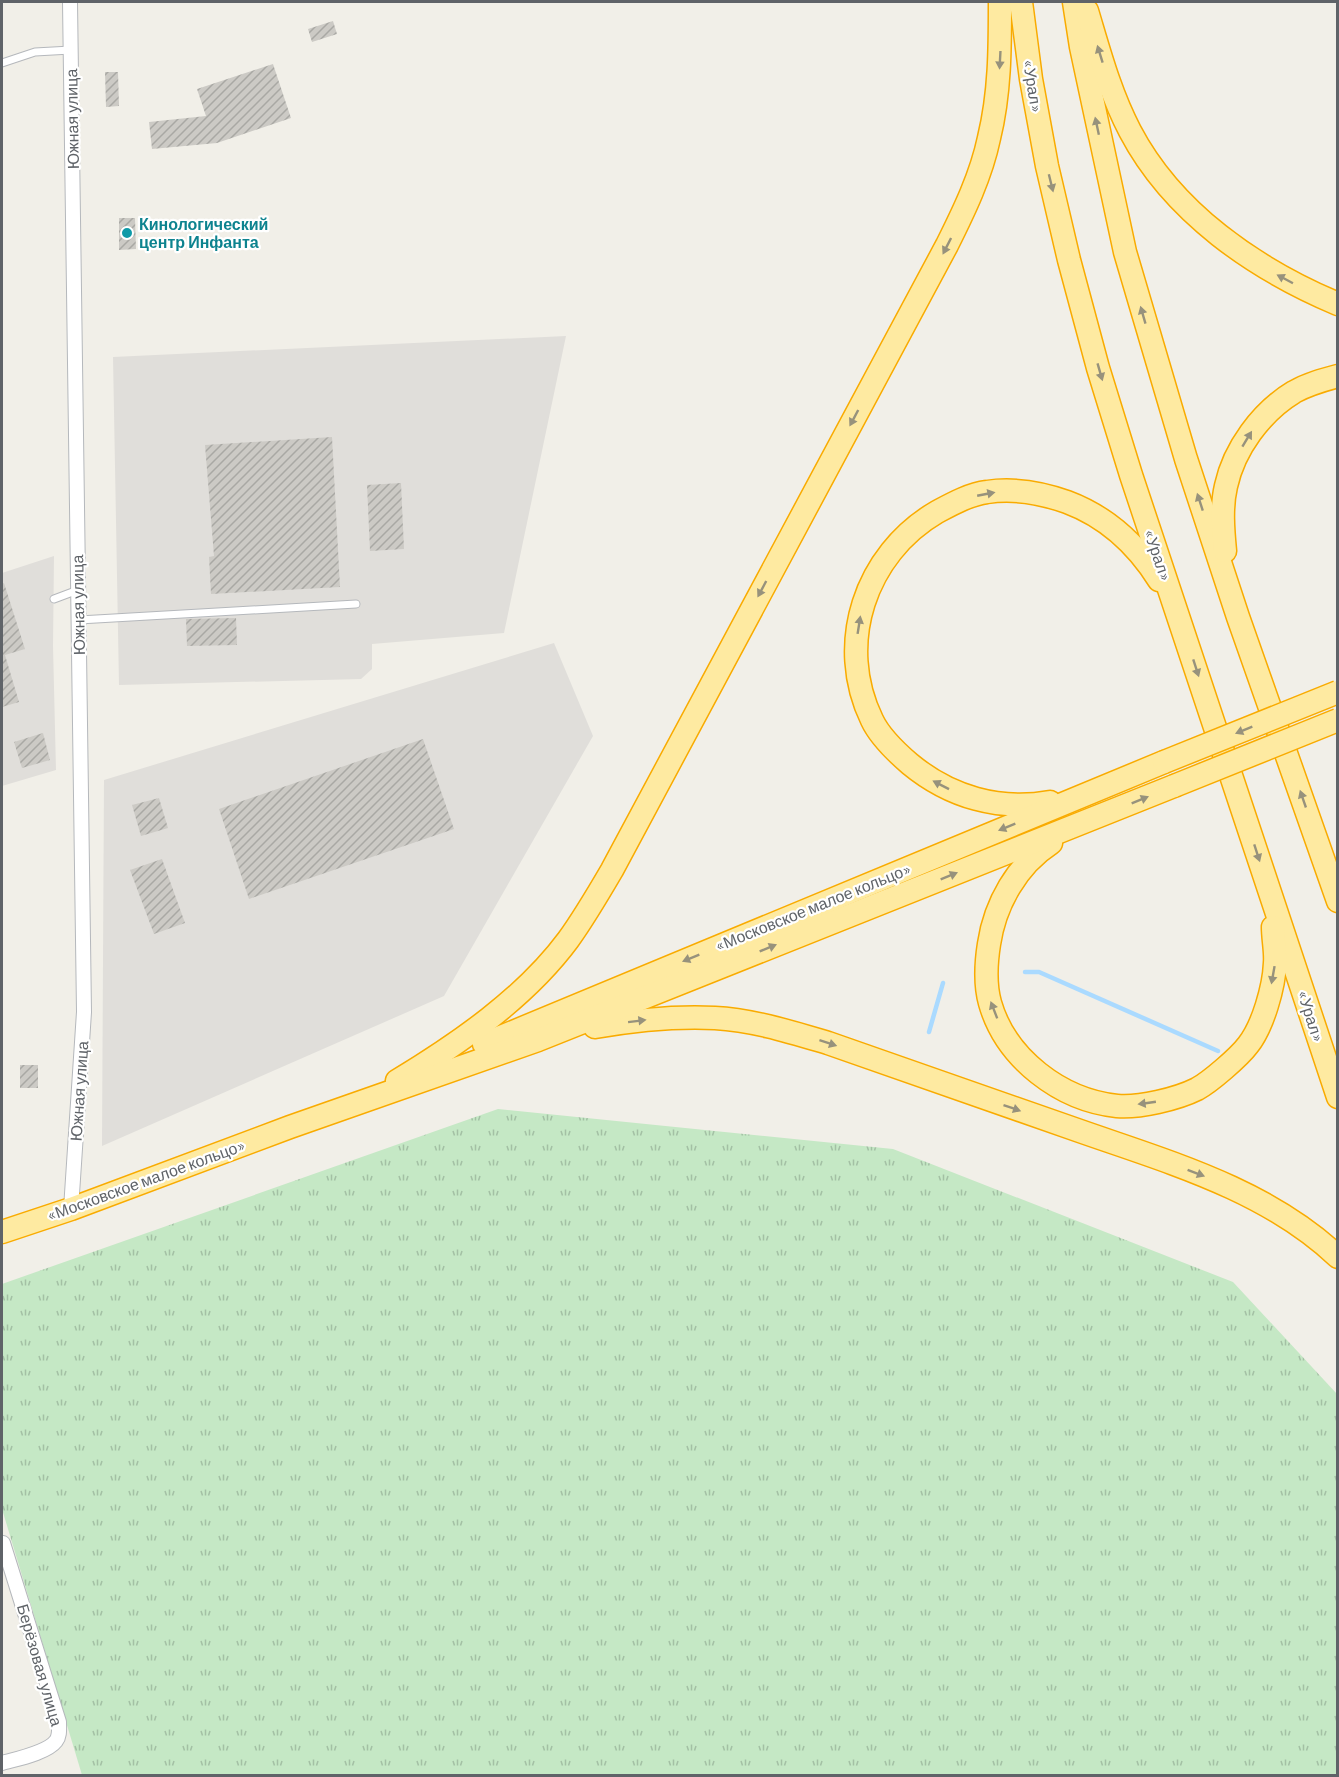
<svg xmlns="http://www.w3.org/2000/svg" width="1339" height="1777" viewBox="0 0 1339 1777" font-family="Barlow,sans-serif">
<defs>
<pattern id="grass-tufts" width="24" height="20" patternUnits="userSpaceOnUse" patternTransform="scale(1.5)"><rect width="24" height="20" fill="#c5e8c5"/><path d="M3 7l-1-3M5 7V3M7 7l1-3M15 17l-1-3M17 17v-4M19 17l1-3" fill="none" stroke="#a3c0a4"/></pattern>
<pattern id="building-hatch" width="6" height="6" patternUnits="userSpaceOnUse" patternTransform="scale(1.5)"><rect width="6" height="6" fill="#cccac5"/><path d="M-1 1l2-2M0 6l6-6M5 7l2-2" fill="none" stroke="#a9a8a4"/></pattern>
</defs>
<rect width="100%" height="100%" fill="#f1efe8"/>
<g fill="#e0deda">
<polygon points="566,336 504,633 372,644 372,669 361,679 119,685 113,357"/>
<polygon points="54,556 53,646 56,770 2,786 2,573"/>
<polygon points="554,643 593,736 444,996 102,1146 104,780"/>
</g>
<polygon fill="url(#grass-tufts)" points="498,1109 893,1149 1233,1282 1337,1394 1337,1775 82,1775 2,1509 2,1284"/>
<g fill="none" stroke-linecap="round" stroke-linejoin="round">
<g stroke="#aadaff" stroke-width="4.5">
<polyline points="1025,972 1039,972 1218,1051"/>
<polyline points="929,1032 943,983"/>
</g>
</g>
<g fill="url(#building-hatch)">
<polygon points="333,21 337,34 312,42 308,29"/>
<polygon points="273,64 291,118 217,143 152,149 149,122 206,116 197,89"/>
<polygon points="105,72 118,72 119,106 106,107"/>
<polygon points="119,218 135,218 136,249 119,250"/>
<polygon points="332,437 340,587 211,594 209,557 214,556 205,445"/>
<polygon points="401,483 404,549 370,551 367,485"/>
<polygon points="4,583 25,649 5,655 19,702 2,707 2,584"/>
<polygon points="236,618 237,645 187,646 186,619"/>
<polygon points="43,733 50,760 22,768 14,742"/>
<polygon points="423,739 454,829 249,899 219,809"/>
<polygon points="159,798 168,828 141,836 132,805"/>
<polygon points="162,859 185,923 154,934 130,870"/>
<rect x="20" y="1065" width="18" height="23"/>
</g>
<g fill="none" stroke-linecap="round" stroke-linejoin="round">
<defs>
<g id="service">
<polyline points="2,63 35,52 71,50"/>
<polyline points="54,599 78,590"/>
<polyline points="79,620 356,604"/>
</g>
<g id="minor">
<polyline points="70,2 84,1012 71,1209"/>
<path d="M2,1763C16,1759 47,1753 56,1741C60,1736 59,1729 59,1722L3,1543"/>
</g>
<g id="trunk">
<polyline points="1021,2 1031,79 1047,166 1069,260 1098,368 1131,475 1338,1097"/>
<polyline points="1074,2 1081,47 1125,252 1186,459 1238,617 1338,901"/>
<path d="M1087,11C1099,51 1110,93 1130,131C1173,213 1255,269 1338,304"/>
<path d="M1225,551C1223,530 1221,507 1226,486C1234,449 1261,412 1294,392C1308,384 1323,380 1338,376"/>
<path d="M1050,802C999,811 950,797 910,764C896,752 880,737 872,720C835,644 865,554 937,512C952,504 970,494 987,492C1015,488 1042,493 1067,502C1107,517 1137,545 1159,580"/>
<path d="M1051,843C1017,865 995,904 989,944C986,963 985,985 990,1003C1006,1059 1061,1100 1117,1106C1139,1108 1177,1099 1197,1089C1210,1082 1239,1057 1248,1045C1263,1026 1274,987 1275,963C1276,952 1273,939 1273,927"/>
<path d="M595,1027C635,1020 674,1016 715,1018C753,1020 791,1032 828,1043C911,1072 994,1101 1077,1130C1168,1162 1266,1189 1338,1257"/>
<polyline points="484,1044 1164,762"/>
<path d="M397,1081C458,1044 525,998 568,940C584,918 598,894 612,870L947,245C964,211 981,176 989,138C1000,93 1000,48 1000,2"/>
<polyline points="2,1232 71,1209 290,1127 538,1040 1174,786"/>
</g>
</defs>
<use href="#service" stroke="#b5b8bc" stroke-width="9"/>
<use href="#minor" stroke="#b5b8bc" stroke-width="16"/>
<use href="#trunk" stroke="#f9ab00" stroke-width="25"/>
<use href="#service" stroke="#fff" stroke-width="7"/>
<use href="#minor" stroke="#fff" stroke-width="14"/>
<use href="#trunk" stroke="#feeaa1" stroke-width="22"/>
<defs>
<g id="trunk-bridge">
<polyline points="1164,762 1338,692"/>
<polyline points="1174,786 1338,720"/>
</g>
</defs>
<use href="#trunk-bridge" stroke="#f9ab00" stroke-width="25" stroke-linecap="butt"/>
<use href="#trunk-bridge" stroke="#feeaa1" stroke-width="22"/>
</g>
<defs><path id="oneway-solid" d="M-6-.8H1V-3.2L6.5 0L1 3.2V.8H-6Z" transform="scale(1.5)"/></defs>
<g fill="#97927c">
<use href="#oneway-solid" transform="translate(1100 54) rotate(-107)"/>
<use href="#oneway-solid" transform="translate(1000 60) rotate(93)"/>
<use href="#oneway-solid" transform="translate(1097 126) rotate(-102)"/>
<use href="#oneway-solid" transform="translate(1051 183) rotate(76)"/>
<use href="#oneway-solid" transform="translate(947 246) rotate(117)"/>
<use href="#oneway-solid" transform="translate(1285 279) rotate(-152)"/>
<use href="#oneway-solid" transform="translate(1143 315) rotate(-106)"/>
<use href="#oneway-solid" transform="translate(1100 372) rotate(74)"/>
<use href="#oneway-solid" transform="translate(854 418) rotate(118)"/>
<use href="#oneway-solid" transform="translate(1247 439) rotate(-59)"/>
<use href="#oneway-solid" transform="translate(986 494) rotate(-11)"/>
<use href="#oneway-solid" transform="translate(1200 502) rotate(-108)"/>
<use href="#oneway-solid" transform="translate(762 589) rotate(118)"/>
<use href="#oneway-solid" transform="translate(859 625) rotate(-81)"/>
<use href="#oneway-solid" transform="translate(1196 668) rotate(72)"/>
<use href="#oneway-solid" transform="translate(1244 730) rotate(158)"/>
<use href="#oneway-solid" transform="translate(941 785) rotate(-153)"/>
<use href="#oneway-solid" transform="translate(1303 799) rotate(-109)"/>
<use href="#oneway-solid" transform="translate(1140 800) rotate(-22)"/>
<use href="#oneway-solid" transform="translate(1007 827) rotate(158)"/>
<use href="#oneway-solid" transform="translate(1257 853) rotate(72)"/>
<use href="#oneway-solid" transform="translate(949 876) rotate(-22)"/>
<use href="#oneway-solid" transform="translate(768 948) rotate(-22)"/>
<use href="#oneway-solid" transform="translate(691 958) rotate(158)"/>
<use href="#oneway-solid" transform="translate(1273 975) rotate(100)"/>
<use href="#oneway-solid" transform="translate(994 1010) rotate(-111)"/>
<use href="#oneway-solid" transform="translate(637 1021) rotate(-7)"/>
<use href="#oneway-solid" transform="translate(828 1043) rotate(18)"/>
<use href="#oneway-solid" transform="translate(1147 1103) rotate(172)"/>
<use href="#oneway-solid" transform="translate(1012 1108) rotate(19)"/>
<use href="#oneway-solid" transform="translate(1196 1173) rotate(21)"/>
</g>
<circle fill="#0f9aa8" stroke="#fff" stroke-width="2" cx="127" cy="233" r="6"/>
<g text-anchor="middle" stroke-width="4.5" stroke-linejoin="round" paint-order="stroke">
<g font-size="16" fill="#5f6368" stroke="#fff">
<text transform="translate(1033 86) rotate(81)" y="6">«Урал»</text>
<text transform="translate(72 119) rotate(-91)" y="6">Южная улица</text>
<text transform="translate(1158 555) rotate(71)" y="6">«Урал»</text>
<text transform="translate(78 605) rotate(-91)" y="6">Южная улица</text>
<text transform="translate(813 907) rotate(-22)" y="6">«Московское малое кольцо»</text>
<text transform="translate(1311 1016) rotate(72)" y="6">«Урал»</text>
<text transform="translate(79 1091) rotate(-86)" y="6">Южная улица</text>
<text transform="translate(146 1180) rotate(-20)" y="6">«Московское малое кольцо»</text>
<text transform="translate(40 1665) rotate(74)" y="6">Берёзовая улица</text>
</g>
<g font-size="16" font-weight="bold" fill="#0d838f" stroke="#fff" text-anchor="start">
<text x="139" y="230">Кинологический<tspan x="139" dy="18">центр Инфанта</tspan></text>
</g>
</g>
<rect width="1339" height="1777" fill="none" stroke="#5f6368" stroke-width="6"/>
</svg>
